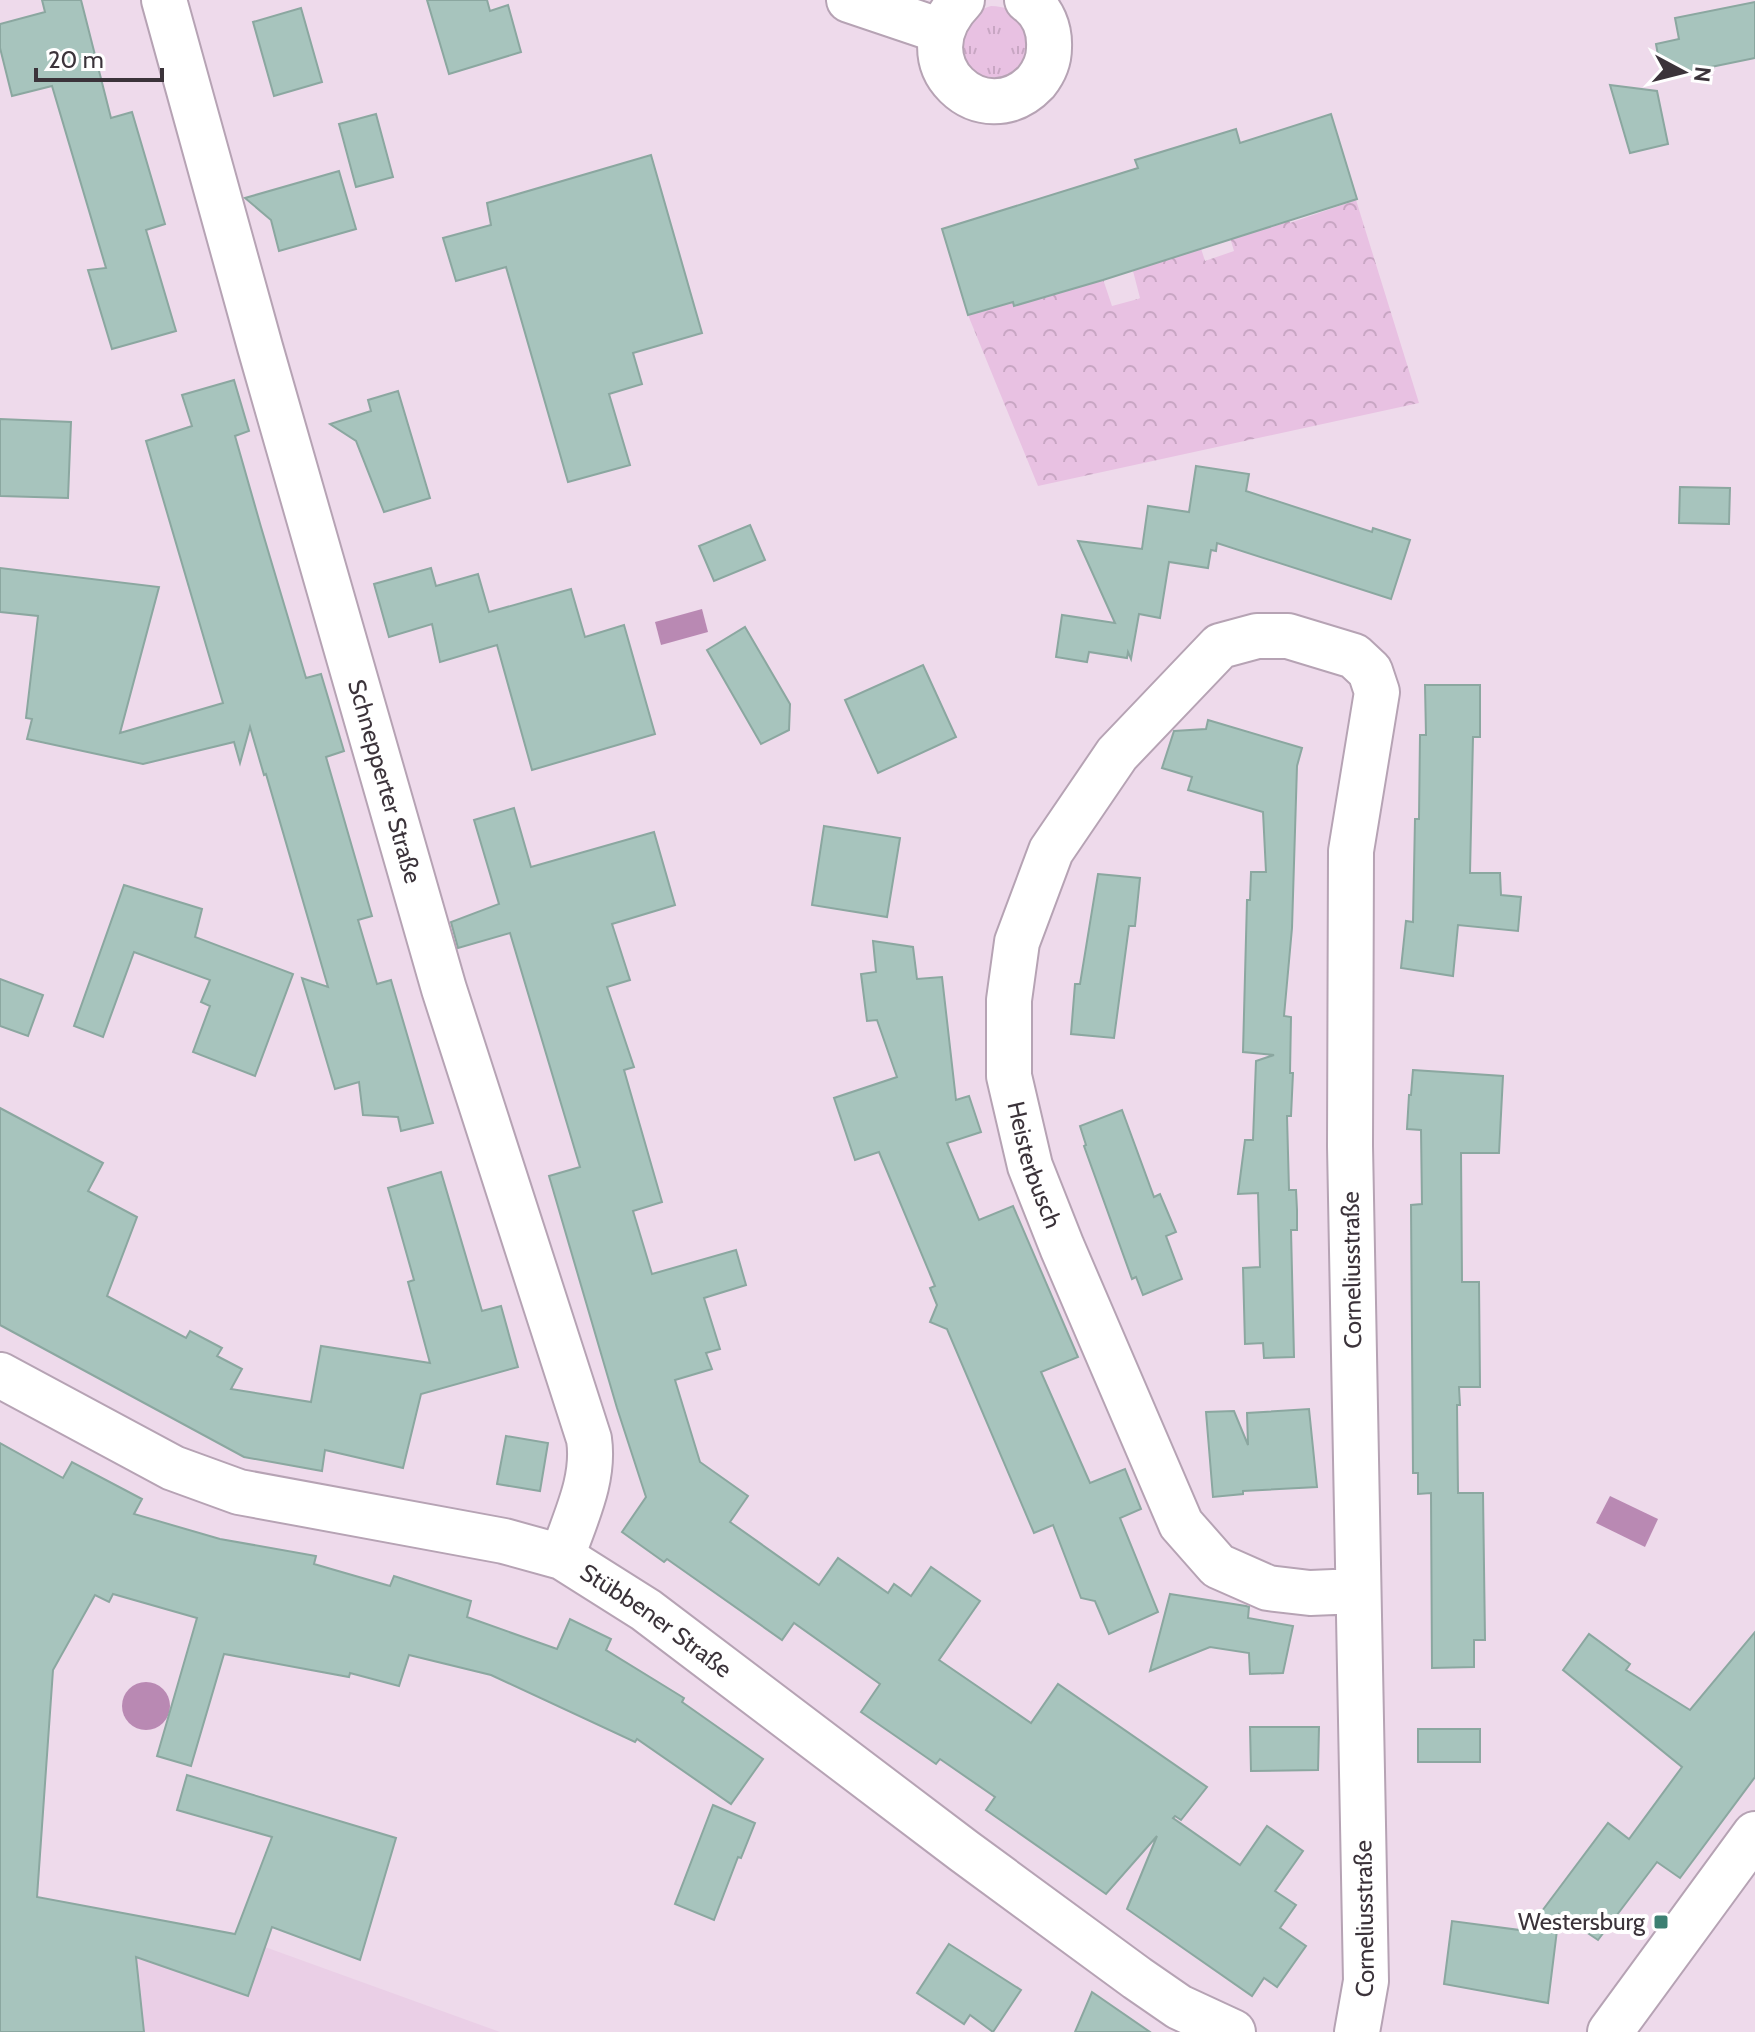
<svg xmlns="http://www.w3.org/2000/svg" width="1755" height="2032" viewBox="0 0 1755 2032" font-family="Cabin,sans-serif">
<defs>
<pattern id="grass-tufts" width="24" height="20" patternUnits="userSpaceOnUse" patternTransform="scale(2)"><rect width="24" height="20" fill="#e8c1e2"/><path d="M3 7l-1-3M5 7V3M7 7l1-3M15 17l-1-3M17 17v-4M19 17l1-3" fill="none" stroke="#c8a6c3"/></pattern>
<pattern id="park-crowns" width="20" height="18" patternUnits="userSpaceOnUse" patternTransform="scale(2)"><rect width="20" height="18" fill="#e8c1e2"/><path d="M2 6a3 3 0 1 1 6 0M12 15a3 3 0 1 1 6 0" fill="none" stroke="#c8a6c3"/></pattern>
</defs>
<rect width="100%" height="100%" fill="#eedaeb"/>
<polygon fill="#eacfe6" points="0,1652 53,1667 38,1897 265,1947 500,2032 0,2032"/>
<path fill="url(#grass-tufts)" d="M991,6C1020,7 1021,21 1034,43L1018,74C1011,76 1001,81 993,80C950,75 948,19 991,6Z"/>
<polygon fill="url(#park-crowns)" points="1356,200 1419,403 1038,486 968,315 1013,302 1015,306 1103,279 1112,306 1138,299 1140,298 1133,271 1166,260 1161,244 1196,233 1205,261 1234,251 1226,224 1289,220 1290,223"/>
<g fill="#b989b3">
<polygon points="702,609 708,632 661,645 655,622"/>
<polygon points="1610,1496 1658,1519 1645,1547 1596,1523"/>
<circle cx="146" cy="1706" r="24"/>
</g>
<g fill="#a7c4bd" stroke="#8ba7a0" stroke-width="2">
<polygon points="42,0 81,0 111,118 132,112 165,224 146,230 176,331 112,349 88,270 106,268 52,86 12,96 0,48 0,24 45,12"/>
<polygon points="427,0 487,0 490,11 508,5 521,52 449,74"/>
<polygon points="1755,2 1755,58 1662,77 1656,44 1679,39 1675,18"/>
<polygon points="301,8 322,82 274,96 253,22"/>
<polygon points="1610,85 1657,91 1668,144 1630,153"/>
<polygon points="376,114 393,177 356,187 339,124"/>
<polygon points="1331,114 1357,199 1103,280 1014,306 1013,302 968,315 942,229 1138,168 1135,160 1236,129 1240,143"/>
<polygon points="651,155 702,333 633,353 642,384 609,394 630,465 568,482 506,267 456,281 443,238 491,225 487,203"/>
<polygon points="339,171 356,229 279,251 271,220 245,198"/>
<polygon points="234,380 249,431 235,436 261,527 306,678 321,674 344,751 326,757 372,916 358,920 377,984 391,980 433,1123 401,1131 398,1117 363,1115 359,1082 335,1089 302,978 328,987 266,774 264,775 250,727 240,763 234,742 143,764 27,739 32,719 26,718 38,616 0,612 0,568 159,587 120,733 223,703 146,441 192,426 182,395"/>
<polygon points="398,391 430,498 384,512 356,441 330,424 371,411 368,400"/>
<polygon points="0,419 71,422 68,498 0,496"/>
<polygon points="1196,466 1249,474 1246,491 1372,532 1373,528 1410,540 1391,599 1217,543 1216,551 1211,550 1208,568 1169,562 1160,618 1139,614 1131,659 1128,652 1127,658 1089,652 1087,662 1056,657 1062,615 1115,623 1078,541 1142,549 1148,506 1189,512"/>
<polygon points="1680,487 1730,488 1729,524 1679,523"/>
<polygon points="750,525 765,560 714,581 699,546"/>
<polygon points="431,568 436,586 478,574 489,612 571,589 585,637 624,625 655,734 532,770 497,645 440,662 432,624 389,637 374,584"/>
<polygon points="745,627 790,704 789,730 761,744 707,650"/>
<polygon points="923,665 956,737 878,773 845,700"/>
<polygon points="1425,685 1480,685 1480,737 1473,737 1470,873 1500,873 1501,895 1521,897 1518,931 1458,925 1453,976 1401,968 1406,921 1413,922 1415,819 1419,819 1420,735 1426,735"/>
<polygon points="1208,720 1302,748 1297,766 1292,928 1284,1016 1291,1017 1290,1073 1293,1073 1291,1116 1287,1116 1289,1190 1296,1190 1297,1210 1297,1230 1291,1230 1294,1357 1264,1358 1263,1343 1245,1344 1243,1268 1260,1267 1258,1193 1238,1194 1245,1140 1253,1140 1256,1061 1274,1055 1243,1052 1247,900 1250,900 1251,872 1266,872 1263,812 1188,790 1192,777 1162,768 1174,731 1206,729"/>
<polygon points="514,808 531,867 654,832 675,905 612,924 630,980 607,987 634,1067 624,1070 662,1202 633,1211 652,1274 736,1250 746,1285 704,1298 720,1349 706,1353 712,1369 675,1380 700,1462 748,1496 730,1522 819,1585 838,1558 888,1593 894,1584 911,1596 931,1567 980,1601 939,1660 1031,1723 1058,1684 1207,1787 1181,1820 1175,1816 1173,1818 1240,1865 1267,1826 1303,1851 1275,1891 1296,1905 1280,1928 1306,1946 1277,1987 1264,1978 1252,1996 1127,1909 1157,1836 1106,1894 986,1810 995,1797 940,1759 936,1764 861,1712 880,1684 794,1623 782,1640 667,1559 664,1562 622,1532 646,1497 617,1408 549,1176 580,1167 510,933 458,948 451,922 499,904 474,820"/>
<polygon points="824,826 900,838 887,917 812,905"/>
<polygon points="1098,874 1140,878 1135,926 1129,926 1114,1038 1071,1034 1075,984 1080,984"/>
<polygon points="124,885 202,909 195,937 293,974 255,1076 193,1052 210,1006 201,1002 210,980 134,952 103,1037 74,1026"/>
<polygon points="873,941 913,947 917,979 942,977 956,1100 969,1096 981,1132 947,1143 979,1220 1013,1206 1078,1357 1041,1372 1090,1483 1125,1469 1141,1509 1120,1518 1158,1612 1109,1634 1095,1601 1081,1598 1053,1525 1034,1533 947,1329 930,1322 937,1305 930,1288 935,1286 879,1152 855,1160 834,1098 897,1077 877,1020 867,1021 861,974 876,972"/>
<polygon points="0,979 43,995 28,1036 0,1026"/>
<polygon points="1413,1070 1503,1076 1499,1153 1461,1153 1462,1282 1479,1282 1480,1387 1459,1387 1460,1405 1457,1405 1458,1493 1483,1493 1485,1640 1474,1640 1474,1667 1432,1668 1431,1493 1418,1494 1418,1473 1413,1473 1411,1205 1422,1204 1421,1130 1407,1129 1409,1095 1411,1095"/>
<polygon points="0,1108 103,1163 88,1191 137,1217 107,1296 186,1338 190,1331 222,1348 217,1356 242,1369 231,1389 311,1402 321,1346 430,1363 408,1282 414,1280 388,1188 441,1172 482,1311 501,1306 518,1367 421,1394 403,1468 325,1450 322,1471 244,1457 0,1325"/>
<polygon points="1122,1110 1154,1197 1160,1194 1176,1232 1166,1236 1182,1279 1143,1295 1136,1277 1132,1279 1084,1146 1086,1145 1080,1126"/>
<polygon points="1309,1409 1317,1487 1243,1491 1243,1494 1213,1497 1206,1412 1234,1411 1248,1445 1247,1413"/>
<polygon points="506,1436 548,1443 540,1491 497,1484"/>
<polygon points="0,1443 63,1478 72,1462 142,1499 134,1514 220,1539 316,1556 314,1564 390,1586 394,1576 471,1601 467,1617 557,1649 570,1619 611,1639 606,1650 684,1698 682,1702 763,1759 731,1804 637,1739 635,1742 491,1675 409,1655 399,1686 350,1673 349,1677 224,1654 191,1766 157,1756 197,1618 113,1594 109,1602 95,1595 53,1670 37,1897 235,1934 272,1837 177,1810 187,1775 396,1838 360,1960 272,1927 248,1996 136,1957 144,2032 0,2032"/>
<polygon points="1170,1594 1246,1606 1249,1607 1248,1618 1293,1626 1283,1673 1250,1674 1249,1653 1210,1647 1150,1671"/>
<polygon points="1755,1632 1755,1777 1680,1878 1657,1862 1598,1940 1559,1914 1548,2003 1444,1984 1452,1921 1527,1931 1608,1823 1629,1839 1682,1767 1563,1670 1589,1634 1630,1664 1626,1670 1690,1710"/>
<polygon points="1250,1727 1319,1727 1318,1770 1251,1771"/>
<rect x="1418" y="1729" width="62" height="33"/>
<polygon points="713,1805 755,1823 741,1858 738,1857 714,1920 675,1904"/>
<polygon points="949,1944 1021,1990 993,2032 970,2015 964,2024 917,1993"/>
<polygon points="1092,1992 1150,2032 1075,2032"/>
</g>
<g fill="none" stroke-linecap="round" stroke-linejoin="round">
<defs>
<g id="minor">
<path id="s1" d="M164,0L260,347L444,989L589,1439C595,1480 575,1518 562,1557"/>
<polyline points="849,0 941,31"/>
<path d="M962,0C900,63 984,137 1036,82C1044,72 1049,61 1049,48C1050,29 1043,11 1027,0"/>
<path id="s2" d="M1357,2032L1366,1981L1350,1146L1351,851L1377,692L1370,671L1354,656L1288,636H1257L1220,646L1117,754L1051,851L1017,942L1009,1000V1076L1030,1166L1062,1247L1181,1524L1218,1566L1268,1588L1310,1593L1358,1591"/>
</g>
<g id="tertiary">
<path id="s3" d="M0,1375L173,1468L239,1492L504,1541L562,1557L646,1610L964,1851L1137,1978L1179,2007L1233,2032"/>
<polyline points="1610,2032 1755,1834"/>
</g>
</defs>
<use href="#minor" stroke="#b6a3b4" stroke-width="48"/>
<use href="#tertiary" stroke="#b6a3b4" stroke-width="48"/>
<use href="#minor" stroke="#fff" stroke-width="44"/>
<use href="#tertiary" stroke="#fff" stroke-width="44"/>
</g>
<rect fill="#3c7f72" stroke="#fff" stroke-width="3" x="1653" y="1914" width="16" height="16" rx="4"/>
<g text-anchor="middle" stroke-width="8" stroke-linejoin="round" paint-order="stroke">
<g font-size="24" fill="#3b333a" stroke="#fff">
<text dy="8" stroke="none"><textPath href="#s1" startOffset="812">Schnepperter Straße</textPath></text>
<text dy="8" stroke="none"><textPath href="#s2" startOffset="2116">Heisterbusch</textPath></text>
<text transform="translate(1352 1270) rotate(-91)" y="8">Corneliusstraße</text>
<text dy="8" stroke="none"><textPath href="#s3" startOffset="710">Stübbener Straße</textPath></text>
<text dy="8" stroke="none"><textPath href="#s2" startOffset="114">Corneliusstraße</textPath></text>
</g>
<g font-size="24" fill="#3b333a" stroke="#fff" text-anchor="end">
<text x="1645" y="1930">Westersburg</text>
</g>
</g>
<g transform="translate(1683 72) rotate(97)" stroke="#ffffff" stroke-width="6" paint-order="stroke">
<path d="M0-6L14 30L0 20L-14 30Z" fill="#3b333a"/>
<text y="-12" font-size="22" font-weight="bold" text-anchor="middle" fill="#3b333a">N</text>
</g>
<path d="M36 68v12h126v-12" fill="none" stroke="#3b333a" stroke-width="4"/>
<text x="48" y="68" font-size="24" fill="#3b333a" stroke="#ffffff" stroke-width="6" paint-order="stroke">20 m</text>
</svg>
